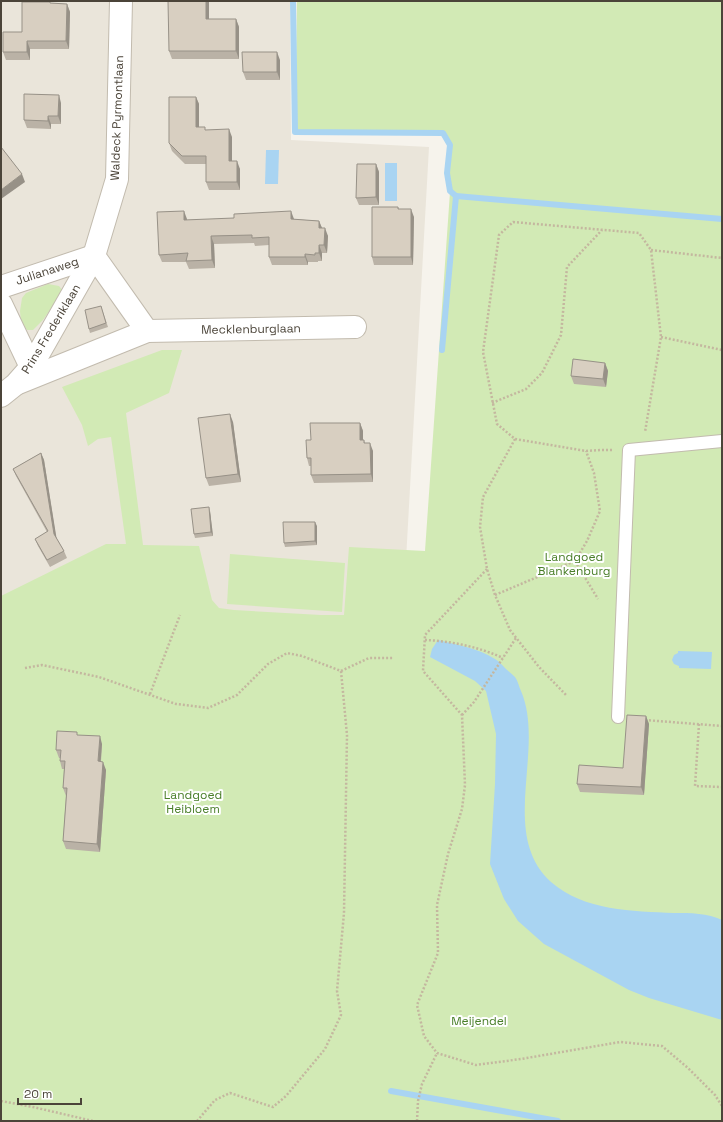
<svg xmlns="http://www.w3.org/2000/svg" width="723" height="1122" viewBox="0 0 723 1122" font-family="'Space Grotesk',sans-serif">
<rect width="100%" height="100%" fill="#f6f3ec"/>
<polygon fill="#eae5da" points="1,1 290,1 291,140 429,147 405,578 1,1033"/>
<g fill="#d2eab5">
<polygon points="297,1 722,1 722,1121 1,1121 1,596 106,544 126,544 111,437 98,439 88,446 82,425 62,387 162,350 182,350 169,393 126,413 143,545 199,546 212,600 219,608 234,610 321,615 344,615 349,547 425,551 450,192 447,173 450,145 443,133 295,132"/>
<polygon points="48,284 59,286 63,291 43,320 33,330 27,330 21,322 20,311 22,298 26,293"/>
<polygon points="230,554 345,563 342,612 227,604"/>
</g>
<g fill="#a9d4f2">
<polygon points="266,150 279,150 278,184 265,184"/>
<rect x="385" y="163" width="12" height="38"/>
<path d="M438,640C457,645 478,648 495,659C499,661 503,666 506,669C509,672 512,674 515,677C518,681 519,687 521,691C546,749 498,834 551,882C584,911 633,911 674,913C690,913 708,913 722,920V1020L649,998L629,990L544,944L518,921L504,899L490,864L495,784L496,734L486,691L475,681L430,657L432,649Z"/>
<polygon points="678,651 712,652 711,669 679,668 679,666 674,664 672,660 674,655 678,653"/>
</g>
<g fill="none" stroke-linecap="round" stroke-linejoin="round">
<g stroke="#a9d4f2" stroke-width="6">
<polyline points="293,1 295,132 443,133 450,145 447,173 450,191 456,196 722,219"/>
<polyline points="442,350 456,196"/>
<polyline points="391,1091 558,1121"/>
</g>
<defs>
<polyline id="lane" points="618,717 629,450 722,441"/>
<g id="street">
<polyline points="94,256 147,331"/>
<polyline points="1,287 94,256"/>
<polyline points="1,304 31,367"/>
<polyline points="18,383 147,331 355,327"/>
<polyline points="1,396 16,384 31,367 94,256 117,179 121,1"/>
</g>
</defs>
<use href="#lane" stroke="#c2bbae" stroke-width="14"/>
<use href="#street" stroke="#c2bbae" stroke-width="24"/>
<g stroke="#c4b79f" stroke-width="2.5" stroke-dasharray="2 2" stroke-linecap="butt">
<polyline points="651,250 722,258"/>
<polyline points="661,337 722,350"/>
<polyline points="492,403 526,389 542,373 561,335 567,267 602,230"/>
<polyline points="515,439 483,497 480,527 487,569 495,595 510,630 539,667 567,696"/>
<polyline points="612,450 600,450 586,451 515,439 497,424 483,352 499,235 513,222 639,233 651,250 661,337 645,432"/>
<polyline points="575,561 598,599"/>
<polyline points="487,569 425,635 423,671 462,715 465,785 462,809 448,854 437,905 438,953 417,1005 424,1036 437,1053 476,1065 521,1059 620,1042 662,1046 688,1068 715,1095 722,1106"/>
<polyline points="495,595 575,561 587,541 600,511 594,473 586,451"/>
<path d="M425,640C451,641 479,647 503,658"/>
<polyline points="25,668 42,665 99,677 176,704 208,708 237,695 268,664 287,653 302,656 341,671 369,658 393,658"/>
<polyline points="150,694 180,615"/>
<polyline points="462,715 474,702 516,638"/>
<polyline points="645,720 722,726"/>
<polyline points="699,724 695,786 722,787"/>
<polyline points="1,1101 33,1107 93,1121"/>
<polyline points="197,1121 215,1100 230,1093 273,1107 286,1096 325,1049 341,1015 337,991 344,913 347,735 341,671"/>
<polyline points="417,1121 418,1101 422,1084 437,1053"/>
</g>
<use href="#lane" stroke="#fff" stroke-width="12"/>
<use href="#street" stroke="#fff" stroke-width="22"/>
</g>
<g fill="#bab2a6">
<polygon points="209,1 209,19 236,19 239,27 239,59 172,59 169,51"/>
<polygon points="50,3 67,4 70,12 69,49 30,49 30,60 6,60 3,52"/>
<polygon points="280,60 280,80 246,80 243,72"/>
<polygon points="196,97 199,104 199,127 205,127 205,130 232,137 232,161 240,169 240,190 209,190 206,182 206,164 185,164 172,151 169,143"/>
<polygon points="61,103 61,124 51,124 51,129 27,128 24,120"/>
<polygon points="376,164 379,172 379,205 359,205 356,198"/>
<polygon points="398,207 399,209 414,217 413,265 374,265 372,257"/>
<polygon points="294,219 319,221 322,228 328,236 327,253 322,253 322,261 318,261 318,262 308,262 308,265 272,265 269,257 269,245 255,246 254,243 214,244 215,268 189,269 186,262 162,262 159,255 187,220"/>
<polygon points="101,306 108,327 90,333 89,329"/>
<polygon points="605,363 608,371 606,387 574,384 571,376"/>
<polygon points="233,422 241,482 209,486 206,478"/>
<polygon points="360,423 363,431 363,440 364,440 365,443 373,451 373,482 314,483 311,475 311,466 309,466 307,458 311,440"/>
<polygon points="41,453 44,460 56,537 64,551 67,558 50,567 38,546 35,539 47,532 16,476 13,469"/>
<polygon points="210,511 213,536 195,538 194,534"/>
<polygon points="317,526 317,545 285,547 284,543"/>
<polygon points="646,716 649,724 644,795 580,792 577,784 623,768"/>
<polygon points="78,735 102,744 101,762 106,770 100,852 66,849 63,841 66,796 63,788 64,769 62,769 60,761 60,758 59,758 56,750"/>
</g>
<g fill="#979187">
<polygon points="206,1 209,1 209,27 206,19"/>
<polygon points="67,4 70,12 69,49 66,41"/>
<polygon points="236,19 239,27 239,59 236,51"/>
<polygon points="27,41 30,49 30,60 27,52"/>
<polygon points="277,52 280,60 280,80 277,72"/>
<polygon points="59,95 61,103 61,124 58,116"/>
<polygon points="196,97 199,104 199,135 196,127"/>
<polygon points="48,116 51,124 51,129 48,121"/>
<polygon points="229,129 232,137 232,169 229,161"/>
<polygon points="237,161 240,169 240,190 237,182"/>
<polygon points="376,164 379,172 379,205 376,197"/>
<polygon points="22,174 25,182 1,199 1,190"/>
<polygon points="411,209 414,217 413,265 411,257"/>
<polygon points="184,211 187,219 187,228 184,220"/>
<polygon points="291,211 294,219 294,227 291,219"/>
<polygon points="319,221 322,228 319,228"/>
<polygon points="325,228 328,236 327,253 324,245"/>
<polygon points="211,236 214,244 215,268 212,260"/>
<polygon points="319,245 322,253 322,261 319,253"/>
<polygon points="305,254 308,262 308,265 305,257"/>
<polygon points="605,363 608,371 606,387 603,379"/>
<polygon points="230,414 233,422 241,482 238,474"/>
<polygon points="360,423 363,431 363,448 360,440"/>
<polygon points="370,443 373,451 373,482 371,474"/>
<polygon points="41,453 44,460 57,541 54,534"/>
<polygon points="209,507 210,511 213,536 211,532"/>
<polygon points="315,522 317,526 317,545 315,541"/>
<polygon points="646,716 649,724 644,795 641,787"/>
<polygon points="100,736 102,744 100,769 98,761"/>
<polygon points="103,762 106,770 100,852 97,844"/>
</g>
<g fill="#d8cfc1" stroke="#979187">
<polygon points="168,1 206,1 206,19 236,19 236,51 169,51"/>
<polygon points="22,2 50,2 50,3 67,4 66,41 27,41 27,52 3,52 3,32 22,32"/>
<polygon points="242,52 277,52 277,72 243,72"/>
<polygon points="24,94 59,95 58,116 48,116 48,121 24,120"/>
<polygon points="169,97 196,97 196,127 205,127 205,130 229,129 229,161 237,161 237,182 206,182 206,156 182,156 169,143"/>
<polygon points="1,147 22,174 1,190"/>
<polygon points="357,164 376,164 376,197 356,198"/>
<polygon points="372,207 398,207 398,209 411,209 411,257 372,257"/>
<polygon points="184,211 184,220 234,218 234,214 291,211 291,219 319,221 319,228 325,228 324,245 319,245 319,253 315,253 315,255 305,254 305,257 269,257 269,237 252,238 252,235 211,236 212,260 186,261 188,253 159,255 157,212"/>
<polygon points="101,306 106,323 89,329 85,310"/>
<polygon points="573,359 605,363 603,379 571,376"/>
<polygon points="230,414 238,474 206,478 198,418"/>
<polygon points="310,423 360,423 360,440 364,440 364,443 370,443 371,474 311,475 311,458 307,458 306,440 311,440"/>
<polygon points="41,453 54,534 64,551 47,560 35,539 48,531 13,469"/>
<polygon points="209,507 211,532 194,534 191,509"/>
<polygon points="283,522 315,522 315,541 284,543"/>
<polygon points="627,715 646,716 641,787 577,784 579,765 623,768"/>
<polygon points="57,731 77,732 77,735 100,736 98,761 103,762 97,844 63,841 67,788 63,788 65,761 60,761 61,750 56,750"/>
</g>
<g text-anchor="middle" stroke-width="4" stroke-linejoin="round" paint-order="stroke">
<g font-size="12" fill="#4b4439" stroke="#fff">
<text transform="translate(117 118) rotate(-88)" y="4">Waldeck Pyrmontlaan</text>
<text transform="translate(47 271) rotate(-18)" y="4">Julianaweg</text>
<text transform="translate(51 329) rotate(-59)" y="4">Prins Frederiklaan</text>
<text transform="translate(251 329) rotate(-1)" y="4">Mecklenburglaan</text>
</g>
<g font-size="12" fill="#4a7f2a" stroke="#fff">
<text x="574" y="561">Landgoed<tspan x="574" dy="14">Blankenburg</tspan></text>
<text x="193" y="799">Landgoed<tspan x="193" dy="14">Heibloem</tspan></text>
<text x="479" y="1025">Meijendel</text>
</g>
</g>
<rect width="723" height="1122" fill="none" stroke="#4b4439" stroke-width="4"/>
<path d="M18 1098v6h63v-6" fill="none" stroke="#4b4439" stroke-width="2"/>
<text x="24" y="1098" font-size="12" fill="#4b4439" stroke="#ffffff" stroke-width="3" paint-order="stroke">20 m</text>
</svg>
